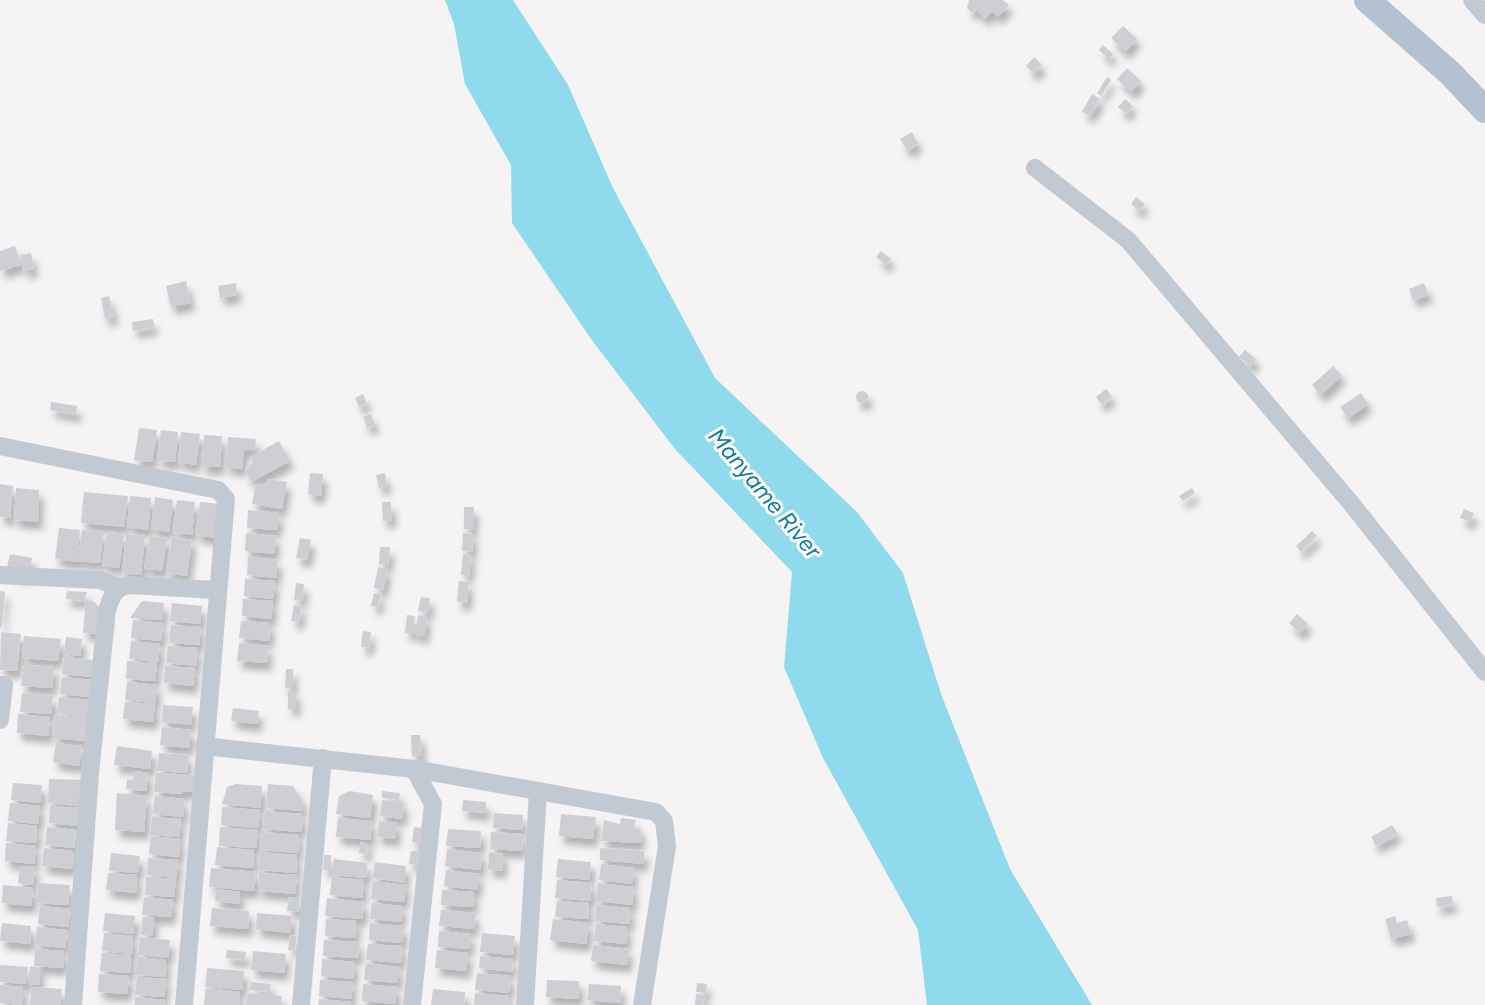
<svg xmlns="http://www.w3.org/2000/svg" width="1485" height="1005" viewBox="0 0 1485 1005" font-family="Figtree,sans-serif">
<defs>
<filter id="shadow"><feDropShadow dx="4.5" dy="8" stdDeviation="3.5" flood-color="#0004"/></filter>
</defs>
<rect width="100%" height="100%" fill="#f5f3f3"/>
<polygon fill="#90daee" points="445,0 513,0 568,85 613,188 715,378 857,512 903,573 941,694 1010,869 1092,1005 927,1005 918,930 823,758 784,667 792,572 675,449 591,339 512,223 511,165 465,84 454,24"/>
<g fill="#cdcfd5" filter="url(#shadow)">
<polygon points="969,0 1003,0 1009,5 998,17 992,11 985,19 975,9 972,13 967,8"/>
<polygon points="1123,26 1137,39 1125,52 1111,38"/>
<polygon points="1103,45 1113,54 1109,59 1099,50"/>
<polygon points="1034,57 1042,65 1034,74 1026,66"/>
<polygon points="1127,68 1141,81 1131,92 1117,79"/>
<polygon points="1107,77 1111,80 1101,96 1097,93"/>
<polygon points="1092,94 1100,99 1090,116 1082,112"/>
<polygon points="1125,99 1133,106 1126,114 1118,107"/>
<polygon points="912,132 918,144 908,151 900,139"/>
<polygon points="1136,197 1145,204 1139,211 1131,204"/>
<polygon points="15,246 21,265 0,271 0,251"/>
<polygon points="881,251 891,259 886,265 876,257"/>
<polygon points="31,253 34,269 24,271 21,255"/>
<polygon points="186,281 191,303 171,307 166,286"/>
<polygon points="236,283 237,295 220,298 218,286"/>
<polygon points="1424,283 1429,295 1413,300 1409,289"/>
<polygon points="109,296 114,317 105,319 101,298"/>
<polygon points="153,319 154,327 133,331 132,322"/>
<polygon points="1245,350 1256,359 1251,367 1239,357"/>
<polygon points="1333,366 1342,375 1321,395 1312,385"/>
<polygon points="1106,389 1112,396 1102,405 1096,397"/>
<circle cx="862" cy="397" r="6"/>
<polygon points="1361,393 1368,404 1348,418 1340,407"/>
<polygon points="363,394 367,404 359,407 355,398"/>
<polygon points="51,402 77,406 76,415 50,410"/>
<polygon points="371,414 375,425 367,428 363,417"/>
<polygon points="139,428 157,430 152,462 134,460"/>
<polygon points="161,430 178,432 175,462 158,461"/>
<polygon points="181,432 200,434 196,465 178,462"/>
<polygon points="204,435 222,436 220,467 202,467"/>
<polygon points="228,437 256,439 255,450 244,449 242,469 225,467"/>
<polygon points="279,441 290,461 251,482 245,471 253,462 250,457"/>
<polygon points="310,473 323,474 321,496 308,494"/>
<polygon points="385,473 387,486 379,488 376,475"/>
<polygon points="268,479 287,482 282,509 252,504 256,484 267,486"/>
<polygon points="0,484 13,486 10,518 0,517"/>
<polygon points="16,488 39,490 38,522 14,520"/>
<polygon points="1192,488 1195,493 1183,501 1179,496"/>
<polygon points="84,492 128,496 124,527 81,523"/>
<polygon points="130,496 151,498 148,530 127,527"/>
<polygon points="155,497 173,500 169,532 151,529"/>
<polygon points="177,500 195,502 192,535 173,532"/>
<polygon points="200,502 221,504 216,538 196,535"/>
<polygon points="382,502 391,502 392,520 383,521"/>
<polygon points="464,507 474,507 473,530 464,529"/>
<polygon points="1464,509 1474,513 1470,522 1460,518"/>
<polygon points="248,510 279,513 277,530 247,528"/>
<polygon points="59,528 80,530 77,562 55,559"/>
<polygon points="82,530 103,532 100,563 78,561"/>
<polygon points="1312,531 1317,536 1301,552 1296,546"/>
<polygon points="107,533 124,535 119,568 102,565"/>
<polygon points="246,533 276,536 274,554 245,551"/>
<polygon points="463,533 473,534 472,552 462,551"/>
<polygon points="126,534 145,536 141,575 122,573"/>
<polygon points="150,536 167,538 162,571 144,568"/>
<polygon points="172,537 192,540 187,576 166,573"/>
<polygon points="300,538 311,540 307,560 296,558"/>
<polygon points="380,547 390,547 388,565 379,564"/>
<polygon points="10,554 32,558 29,576 6,572"/>
<polygon points="463,554 471,555 469,576 461,575"/>
<polygon points="248,557 278,560 276,578 247,575"/>
<polygon points="378,567 387,569 383,590 374,588"/>
<polygon points="245,579 275,581 273,599 244,596"/>
<polygon points="459,581 469,582 467,603 457,602"/>
<polygon points="296,583 304,584 302,601 294,600"/>
<polygon points="0,591 5,592 2,627 0,627"/>
<polygon points="67,591 87,592 84,601 66,599"/>
<polygon points="374,593 381,594 378,607 371,606"/>
<polygon points="421,597 430,598 428,613 418,611"/>
<polygon points="243,599 273,601 271,619 242,616"/>
<polygon points="86,601 93,601 105,613 103,634 83,633"/>
<polygon points="142,601 164,603 162,620 130,618"/>
<polygon points="172,603 202,606 200,624 170,621"/>
<polygon points="294,605 302,606 299,622 291,621"/>
<polygon points="1297,614 1308,624 1300,633 1289,623"/>
<polygon points="407,615 415,616 413,634 405,633"/>
<polygon points="418,615 427,617 424,636 415,635"/>
<polygon points="133,620 163,623 161,641 131,638"/>
<polygon points="241,621 270,623 269,641 239,638"/>
<polygon points="171,625 201,627 199,645 169,643"/>
<polygon points="363,631 371,632 369,648 361,647"/>
<polygon points="1,632 21,634 17,671 0,670"/>
<polygon points="24,636 61,639 58,661 22,658"/>
<polygon points="66,637 82,639 80,656 64,654"/>
<polygon points="131,641 160,644 158,662 129,659"/>
<polygon points="239,643 268,646 267,663 237,661"/>
<polygon points="168,646 197,648 196,666 166,663"/>
<polygon points="64,657 95,660 93,677 62,674"/>
<polygon points="127,661 157,663 155,681 126,679"/>
<polygon points="24,665 54,667 52,688 21,686"/>
<polygon points="165,666 195,668 193,686 164,683"/>
<polygon points="286,669 293,669 293,688 285,688"/>
<polygon points="62,677 92,680 90,697 60,694"/>
<polygon points="127,682 157,685 155,703 125,700"/>
<rect x="288" y="692" width="8" height="17"/>
<polygon points="22,693 53,696 51,714 20,712"/>
<polygon points="59,697 90,700 84,741 53,738 55,715 83,717 57,713"/>
<polygon points="125,702 155,704 153,722 123,719"/>
<polygon points="163,705 193,707 191,725 162,722"/>
<polygon points="233,708 259,711 257,724 231,721"/>
<polygon points="18,714 50,717 48,736 17,733"/>
<polygon points="162,727 191,730 189,748 160,745"/>
<polygon points="411,735 420,735 422,756 412,756"/>
<polygon points="56,743 82,746 79,766 53,762"/>
<polygon points="117,746 152,751 150,769 114,765"/>
<polygon points="159,753 188,755 187,773 157,771"/>
<polygon points="134,771 148,773 146,791 126,789 127,779 133,780"/>
<polygon points="156,773 197,775 196,792 183,791 182,794 154,792"/>
<polygon points="49,779 87,780 86,807 48,803"/>
<polygon points="13,783 42,785 40,803 11,800"/>
<polygon points="236,784 262,786 260,808 222,804 227,787"/>
<polygon points="268,784 293,786 303,802 302,811 266,808"/>
<polygon points="350,791 373,795 370,818 336,814 339,796"/>
<polygon points="382,791 400,793 399,800 382,798"/>
<polygon points="117,793 147,796 144,832 115,830"/>
<polygon points="155,796 184,799 183,817 153,814"/>
<polygon points="382,800 404,803 402,819 380,816"/>
<polygon points="463,800 486,802 486,813 462,811"/>
<polygon points="10,803 40,806 38,824 8,821"/>
<polygon points="50,806 80,808 78,826 49,823"/>
<polygon points="222,807 260,810 258,828 221,825"/>
<polygon points="265,811 302,814 301,832 263,829"/>
<polygon points="494,813 523,815 522,830 493,828"/>
<polygon points="561,814 596,817 593,839 559,836"/>
<polygon points="152,817 181,819 179,837 150,835"/>
<polygon points="338,818 372,821 370,840 336,837"/>
<polygon points="621,818 636,820 634,827 641,829 640,843 601,841 604,820 620,824"/>
<polygon points="379,821 397,823 395,839 377,837"/>
<polygon points="8,823 37,826 36,843 6,841"/>
<polygon points="1392,825 1398,834 1376,846 1371,837"/>
<polygon points="47,827 76,830 74,848 45,845"/>
<polygon points="220,827 258,830 256,848 219,846"/>
<polygon points="414,827 422,828 420,843 412,842"/>
<polygon points="448,829 481,831 480,848 446,846"/>
<polygon points="262,832 299,835 298,853 260,850"/>
<polygon points="491,832 523,834 522,851 490,849"/>
<polygon points="151,836 180,839 179,857 149,854"/>
<polygon points="361,842 368,844 367,854 359,853"/>
<polygon points="6,843 36,846 34,864 5,861"/>
<polygon points="217,847 254,850 253,868 215,865"/>
<polygon points="44,848 73,851 72,869 42,866"/>
<polygon points="600,848 644,851 644,864 600,860"/>
<polygon points="447,849 482,853 480,870 445,866"/>
<polygon points="411,851 419,851 417,865 409,864"/>
<polygon points="260,852 297,855 296,873 258,870"/>
<polygon points="489,852 503,854 502,871 488,869"/>
<polygon points="111,853 140,856 138,873 109,871"/>
<polygon points="324,855 331,855 330,871 323,870"/>
<polygon points="148,858 178,860 176,878 147,875"/>
<polygon points="334,859 367,863 366,878 332,875"/>
<polygon points="558,859 591,862 589,880 556,877"/>
<polygon points="375,862 406,866 404,883 373,878"/>
<polygon points="601,864 634,868 632,884 599,880"/>
<polygon points="20,866 35,867 33,885 18,883"/>
<polygon points="211,868 256,872 254,891 209,887"/>
<polygon points="446,870 479,874 477,890 444,886"/>
<polygon points="108,873 137,875 136,893 106,890"/>
<polygon points="259,873 297,875 295,894 258,891"/>
<polygon points="146,877 176,879 174,897 145,895"/>
<polygon points="332,877 364,880 362,898 330,895"/>
<polygon points="557,880 592,883 590,901 555,898"/>
<polygon points="373,881 406,885 404,902 371,899"/>
<polygon points="38,883 70,885 68,905 37,903"/>
<polygon points="598,883 634,887 632,905 596,901"/>
<polygon points="3,885 33,888 31,906 2,903"/>
<polygon points="216,889 240,892 239,904 215,901"/>
<polygon points="442,890 474,892 473,907 441,905"/>
<polygon points="1452,896 1453,905 1437,907 1436,898"/>
<polygon points="144,897 173,900 171,917 142,915"/>
<polygon points="289,897 300,899 298,912 287,911"/>
<polygon points="327,898 364,902 362,919 325,916"/>
<polygon points="557,901 589,903 588,919 555,917"/>
<polygon points="372,903 402,906 401,922 370,919"/>
<polygon points="596,905 630,908 629,924 595,921"/>
<polygon points="40,906 70,909 68,927 38,924"/>
<polygon points="212,908 249,911 248,929 210,926"/>
<polygon points="441,910 475,913 474,929 439,926"/>
<polygon points="105,913 135,916 133,934 103,931"/>
<polygon points="257,913 292,916 290,933 256,929"/>
<polygon points="1395,916 1397,923 1407,920 1411,934 1391,939 1385,919"/>
<polygon points="143,917 154,918 152,936 141,935"/>
<polygon points="326,919 356,921 355,938 325,936"/>
<polygon points="553,919 589,923 586,944 550,940"/>
<polygon points="2,923 31,926 30,944 0,941"/>
<polygon points="370,923 403,926 402,943 369,940"/>
<polygon points="596,924 627,927 626,944 594,941"/>
<polygon points="37,927 67,930 65,948 35,945"/>
<polygon points="439,931 470,934 469,949 438,947"/>
<polygon points="104,933 133,936 132,954 102,951"/>
<polygon points="482,933 515,936 513,955 480,952"/>
<polygon points="290,935 297,936 295,950 288,950"/>
<polygon points="140,937 170,940 168,958 138,955"/>
<polygon points="324,940 359,942 358,958 323,956"/>
<polygon points="368,944 402,946 401,963 366,960"/>
<polygon points="593,945 629,949 627,965 591,961"/>
<polygon points="35,949 64,951 63,968 34,966"/>
<polygon points="227,950 246,952 245,960 226,958"/>
<polygon points="437,950 468,953 466,971 435,968"/>
<polygon points="253,951 286,954 284,973 251,970"/>
<polygon points="102,953 131,955 130,973 100,971"/>
<polygon points="480,956 513,959 512,972 479,968"/>
<polygon points="137,957 166,960 165,977 135,975"/>
<polygon points="322,959 354,962 353,979 321,976"/>
<polygon points="366,963 399,967 397,983 364,980"/>
<polygon points="0,965 28,967 26,984 0,982"/>
<polygon points="30,966 40,968 39,985 28,985"/>
<polygon points="207,968 244,971 242,990 205,987"/>
<polygon points="477,973 510,976 509,993 475,990"/>
<polygon points="99,974 129,976 127,994 98,992"/>
<polygon points="137,977 166,979 164,997 135,995"/>
<polygon points="320,980 353,982 351,999 319,996"/>
<polygon points="547,980 579,981 579,999 546,997"/>
<polygon points="251,982 271,984 270,992 250,990"/>
<polygon points="697,983 707,984 706,993 696,992"/>
<polygon points="363,984 397,987 395,1004 362,1001"/>
<polygon points="589,984 621,986 620,1003 587,1000"/>
<polygon points="0,985 23,987 22,1005 0,1003"/>
<polygon points="32,987 62,989 60,1005 30,1005"/>
<polygon points="206,988 240,992 239,1005 204,1005"/>
<polygon points="433,989 465,992 464,1005 431,1005"/>
<polygon points="247,993 282,996 281,1005 246,1005"/>
<polygon points="475,993 509,996 508,1005 474,1005"/>
<polygon points="696,994 705,995 703,1005 695,1005"/>
<polygon points="135,997 165,1000 164,1005 135,1005"/>
<polygon points="319,999 351,1002 351,1005 318,1005"/>
</g>
<g fill="none" stroke-linecap="round" stroke-linejoin="round">
<g stroke="#c1cad2" stroke-width="18">
<polyline points="1472,0 1485,15"/>
<polyline points="1035,168 1128,240 1350,502 1485,672"/>
<polyline points="0,446 218,490 226,499 184,1005"/>
<polyline points="0,575 100,580 118,587"/>
<polyline points="0,685 4,685 0,720"/>
<polyline points="204,746 414,769 656,812 664,821 667,846 642,1005"/>
<path d="M73,1005L90,773L107,610C112,596 114,588 129,585L216,590"/>
<polyline points="301,1005 323,758"/>
<polyline points="412,1005 433,804 414,769"/>
<polyline points="525,1005 538,792"/>
</g>
<polyline stroke="#b3c2d1" stroke-width="26" points="1367,0 1451,74 1485,110"/>
</g>
<g text-anchor="middle" stroke-width="6" stroke-linejoin="round" paint-order="stroke">
<g font-size="23" font-style="italic" fill="#0c7c9b" stroke="#fff">
<text transform="translate(765 493) rotate(50)" y="8">Manyame River</text>
</g>
</g>
</svg>
